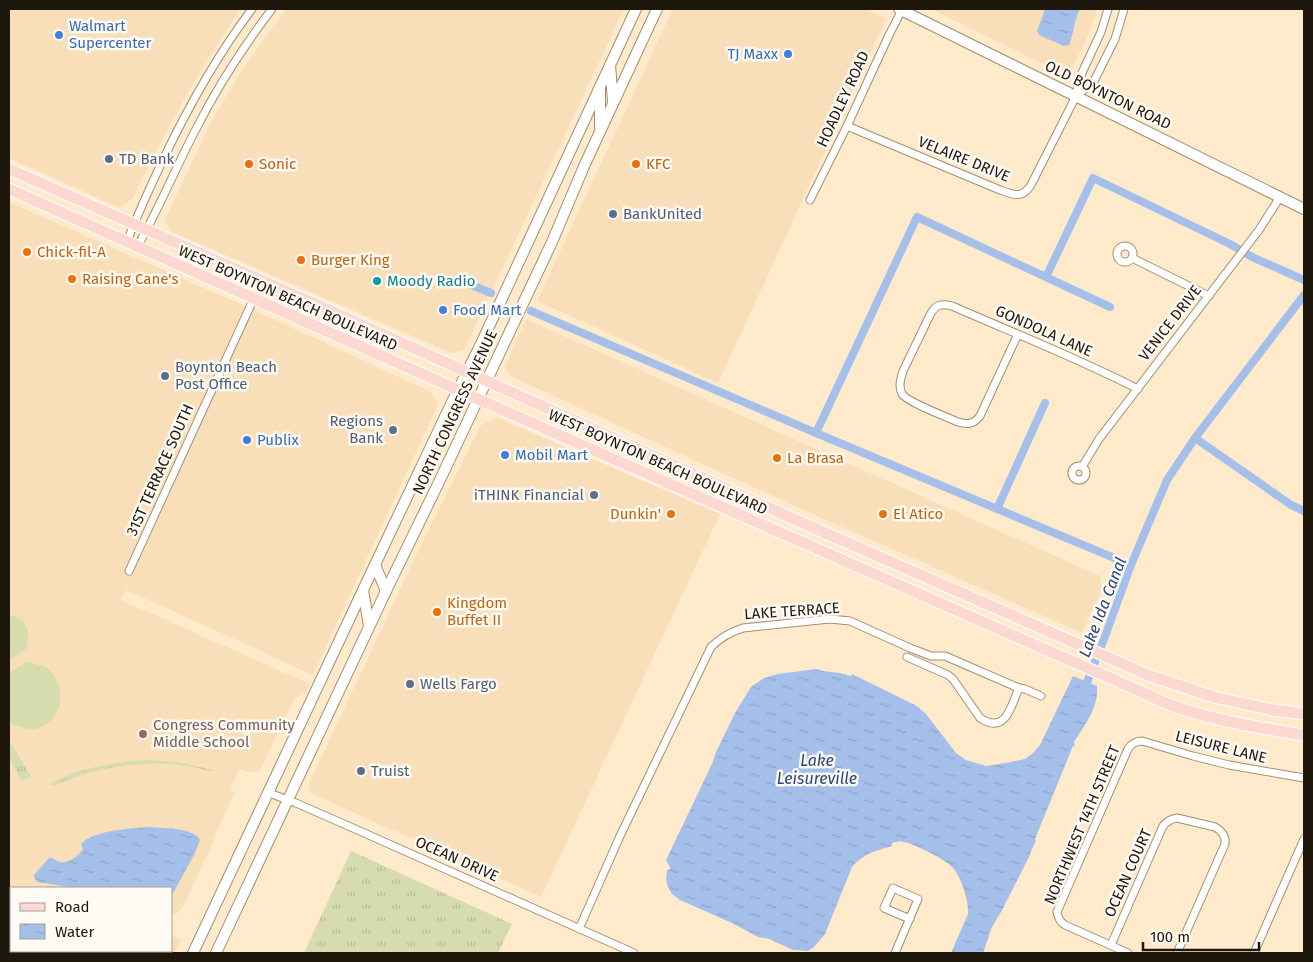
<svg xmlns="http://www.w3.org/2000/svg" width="1313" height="962" viewBox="0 0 1313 962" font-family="'Fira Sans',sans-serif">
<defs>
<pattern id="grass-tufts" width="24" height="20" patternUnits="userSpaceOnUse" patternTransform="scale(1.25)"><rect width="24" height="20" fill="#d6dcae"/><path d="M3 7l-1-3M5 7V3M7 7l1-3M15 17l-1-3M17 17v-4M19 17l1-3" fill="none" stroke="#b7bc94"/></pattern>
<pattern id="water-ripples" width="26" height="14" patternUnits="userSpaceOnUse" patternTransform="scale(1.25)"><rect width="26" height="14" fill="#a4bfea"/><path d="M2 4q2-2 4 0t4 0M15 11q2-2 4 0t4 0" fill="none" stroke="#8da3c8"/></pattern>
</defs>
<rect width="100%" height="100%" fill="#ffebcb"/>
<g fill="#f8dfb9">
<polygon points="9,9 240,9 188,92 148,166 133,198 120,208 9,158"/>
<polygon points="286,9 624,9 464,350 451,353 170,231 165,219 214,116 248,61"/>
<polygon points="673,9 866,9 886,19 718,383 537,301"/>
<polygon points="931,9 1097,9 1092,26 1072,69 1060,72"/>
<polygon points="9,202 258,312 431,392 438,405 313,675 126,590 121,600 308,683 309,685 306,692 294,699 260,771 256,772 247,772 239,769 230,789 235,792 215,835 214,840 183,907 177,913 172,914 171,918 171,888 11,888 11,951 171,951 171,936 181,940 175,953 9,953"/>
<polygon points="526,319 1100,576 1102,588 1082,633 797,507 510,376 505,366"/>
<polygon points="497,418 720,514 541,897 310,793 309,784 419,549 481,425"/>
</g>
<g fill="url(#grass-tufts)">
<polygon points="9,740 31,776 22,781 9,759"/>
<path d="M146,760L178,762L213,770V772C159,756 103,764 53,786L50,785C74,768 117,762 146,760Z"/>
<polygon points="351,851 512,924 498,953 304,953"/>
</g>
<g fill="#d6dcae">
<path d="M9,615C29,619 29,631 27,648L9,660Z"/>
<path d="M27,662C33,664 40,665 46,667C50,669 54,675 56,679C66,697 59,721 38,728C30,731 20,726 11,724L9,720V673Z"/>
</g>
<g fill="url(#water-ripples)">
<path d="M1045,9H1080C1074,20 1074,33 1069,45L1064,46L1039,35L1037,31Z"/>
<path d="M816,669L823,671L840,673L851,676L852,674L917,706L926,714L956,753L966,760L986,766L1006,763L1025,759L1033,753L1040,745L1073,676L1097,686C1099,707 1085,725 1074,742L1075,746H1073L1035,839L1036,840L1028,859L1001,912L992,927L983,953H951L968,914C969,901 961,876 952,867C945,859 914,844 904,842C900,841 896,842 892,843V846C875,851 865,853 852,867L825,934L814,947L808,951L793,950L769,939L758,937L732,923L680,900L672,894L668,887L666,879L667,870L670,869V867L666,860L712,764L716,752L735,713L751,687L764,678L778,674Z"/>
<path d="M147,827C159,828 194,827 200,840L194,855L171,897V888H76L37,882L34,877V875L49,858H52C64,867 75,860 83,849L81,844C95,830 128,829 147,827Z"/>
</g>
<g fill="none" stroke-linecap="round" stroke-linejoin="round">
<g stroke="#a4bfea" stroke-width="8">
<polyline points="1046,277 1093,178 1230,244 1252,257 1304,280"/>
<polyline points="469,284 491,293"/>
<polyline points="531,311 816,433 1131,565"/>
<polyline points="816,433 917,217 1110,307"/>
<polyline points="1195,438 1291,505 1304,511"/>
<polyline points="997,509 1045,403"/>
<polyline points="1084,690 1104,639 1131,565 1167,480 1195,438 1304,295"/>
</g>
<defs>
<g id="street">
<polyline points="1076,96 1093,83 1115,39 1124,9"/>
<path d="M847,126L1000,190C1014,195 1022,199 1031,185L1076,96L1080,77L1101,32L1108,9"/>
<polyline points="810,200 847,126 890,33 902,10"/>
<path d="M127,242C137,215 149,190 161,164C187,109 215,58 252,9"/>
<circle cx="1125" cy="254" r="8"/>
<path d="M137,247C159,209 175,169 195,131C217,87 243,47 272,9"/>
<polyline points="1132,258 1209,296"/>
<path d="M1018,334L980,416C974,424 968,425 958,422C947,417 907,402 902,394C898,386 901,378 903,371L930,315C935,305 941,303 952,306C1014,333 1077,358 1138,389"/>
<circle cx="1079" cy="473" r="7"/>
<polyline points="1082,467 1099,439 1259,230 1280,197"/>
<polyline points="129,571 254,298"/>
<polyline points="1019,688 1025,689 1041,696"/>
<polyline points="269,793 296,803 362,832 634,953"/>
<path d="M579,929L620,836L711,647C721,637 730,632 743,628L830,619L850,621L910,648L931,656H945L1019,688C1011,706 1006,735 980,718L953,679L948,675L907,657"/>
<path d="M1111,945L1163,826C1167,821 1171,819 1177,818L1215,827C1222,831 1226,836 1225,844L1177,953"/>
<polyline points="895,953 918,899 893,888 884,908 910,919"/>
<path d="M1128,953L1065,925C1060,922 1058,918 1057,912L1128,749C1132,743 1136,741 1142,741L1193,756L1229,765L1304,778"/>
<polyline points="1254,953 1304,839"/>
</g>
<g id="secondary">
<polyline points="899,9 1304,209"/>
<polyline points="610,65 613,101"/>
<polyline points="600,89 600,127"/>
<polyline points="375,565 386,591"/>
<polyline points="363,590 369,626"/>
<polyline points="193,953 363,590 452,402 480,346 636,9"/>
<polyline points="216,953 386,591 439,482 552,242 585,164 657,9"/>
</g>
<g id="primary">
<polyline points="9,169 349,319 814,528 1148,675 1214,697 1273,710 1304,714"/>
<path d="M9,189L532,423L1144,693C1154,698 1165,703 1176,707C1217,721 1261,728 1304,735"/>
</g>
</defs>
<use href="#street" stroke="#a18f72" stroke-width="9"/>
<use href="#secondary" stroke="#a18f72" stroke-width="12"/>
<use href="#primary" stroke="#fff" stroke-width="13"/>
<use href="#street" stroke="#fff" stroke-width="7"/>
<use href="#secondary" stroke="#fff" stroke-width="10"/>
<use href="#primary" stroke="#fbd8d0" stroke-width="11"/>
</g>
<g fill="#3f7fe0" stroke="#fefaf4" stroke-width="2">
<circle cx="59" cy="35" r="5"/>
<circle cx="788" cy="54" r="5"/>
<circle cx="443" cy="310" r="5"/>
<circle cx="247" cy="440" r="5"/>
<circle cx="505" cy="455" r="5"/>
</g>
<g fill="#5c6f8a" stroke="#fefaf4" stroke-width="2">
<circle cx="109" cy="159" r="5"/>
<circle cx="613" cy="214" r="5"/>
<circle cx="165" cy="376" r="5"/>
<circle cx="393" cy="430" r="5"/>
<circle cx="594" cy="495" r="5"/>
<circle cx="410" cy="684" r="5"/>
<circle cx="361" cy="771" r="5"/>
</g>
<g fill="#e8710a" stroke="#fefaf4" stroke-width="2">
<circle cx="249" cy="164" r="5"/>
<circle cx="636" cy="164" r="5"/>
<circle cx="27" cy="252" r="5"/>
<circle cx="301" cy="260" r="5"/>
<circle cx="72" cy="279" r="5"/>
<circle cx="777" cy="458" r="5"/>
<circle cx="671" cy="514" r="5"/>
<circle cx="883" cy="514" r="5"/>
<circle cx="437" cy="612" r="5"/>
</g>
<circle fill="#0f9aa8" stroke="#fefaf4" stroke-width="2" cx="377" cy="281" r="5"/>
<circle fill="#8d6e63" stroke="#fefaf4" stroke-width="2" cx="143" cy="734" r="5"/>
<g text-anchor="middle" stroke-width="5" stroke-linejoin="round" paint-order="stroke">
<g font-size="15" fill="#366cbe" stroke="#fefaf4" text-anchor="start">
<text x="69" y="31">Walmart<tspan x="69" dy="17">Supercenter</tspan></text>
<text x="778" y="59" text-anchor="end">TJ Maxx</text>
<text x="453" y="315">Food Mart</text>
<text x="257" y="445">Publix</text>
<text x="515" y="460">Mobil Mart</text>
</g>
<g font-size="15" fill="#1e170c" stroke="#fefaf4">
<text transform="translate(1108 95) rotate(26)" y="5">OLD BOYNTON ROAD</text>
<text transform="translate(843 99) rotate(-65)" y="5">HOADLEY ROAD</text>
<text transform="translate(964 159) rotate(22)" y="5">VELAIRE DRIVE</text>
<text transform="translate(288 298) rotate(24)" y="5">WEST BOYNTON BEACH BOULEVARD</text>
<text transform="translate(1170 323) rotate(-52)" y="5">VENICE DRIVE</text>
<text transform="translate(1044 331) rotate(24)" y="5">GONDOLA LANE</text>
<text transform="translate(455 412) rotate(-65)" y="5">NORTH CONGRESS AVENUE</text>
<text transform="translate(658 462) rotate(24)" y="5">WEST BOYNTON BEACH BOULEVARD</text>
<text transform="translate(160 470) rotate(-66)" y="5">31ST TERRACE SOUTH</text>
<text transform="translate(792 611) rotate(-4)" y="5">LAKE TERRACE</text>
<text transform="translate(1221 747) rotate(14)" y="5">LEISURE LANE</text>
<text transform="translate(1082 825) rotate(-67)" y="5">NORTHWEST 14TH STREET</text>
<text transform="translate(457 859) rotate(24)" y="5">OCEAN DRIVE</text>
<text transform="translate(1128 873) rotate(-66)" y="5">OCEAN COURT</text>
</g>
<g font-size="15" fill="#4e5e75" stroke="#fefaf4" text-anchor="start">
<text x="119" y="164">TD Bank</text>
<text x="623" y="219">BankUnited</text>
<text x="175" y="372">Boynton Beach<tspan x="175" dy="17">Post Office</tspan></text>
<text x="383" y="426" text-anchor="end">Regions<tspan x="383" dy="17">Bank</tspan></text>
<text x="584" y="500" text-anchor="end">iTHINK Financial</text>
<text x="420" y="689">Wells Fargo</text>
<text x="371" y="776">Truist</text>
</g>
<g font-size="15" fill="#c56008" stroke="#fefaf4" text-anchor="start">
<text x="259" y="169">Sonic</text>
<text x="646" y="169">KFC</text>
<text x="37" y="257">Chick-fil-A</text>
<text x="311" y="265">Burger King</text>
<text x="82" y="284">Raising Cane's</text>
<text x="787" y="463">La Brasa</text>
<text x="661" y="519" text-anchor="end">Dunkin'</text>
<text x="893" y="519">El Atico</text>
<text x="447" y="608">Kingdom<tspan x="447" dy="17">Buffet II</tspan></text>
</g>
<g font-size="15" fill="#0d838f" stroke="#fefaf4" text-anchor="start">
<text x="387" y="286">Moody Radio</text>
</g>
<g font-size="15" fill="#785e54" stroke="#fefaf4" text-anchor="start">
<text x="153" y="730">Congress Community<tspan x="153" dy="17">Middle School</tspan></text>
</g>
<g font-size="16" font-style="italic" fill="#26467c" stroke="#fefaf4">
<text transform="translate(1102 607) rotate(-69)" y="6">Lake Ida Canal</text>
<text x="817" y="766">Lake<tspan x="817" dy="18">Leisureville</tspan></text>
</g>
</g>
<rect width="1313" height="962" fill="none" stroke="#1e170c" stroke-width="20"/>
<rect x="10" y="887" width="162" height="65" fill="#fefaf4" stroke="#a49f97"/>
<rect x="20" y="903" width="25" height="8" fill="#fbd8d0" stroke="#a49f97"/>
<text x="55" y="912" font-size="15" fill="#1e170c">Road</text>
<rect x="20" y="924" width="25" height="15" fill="url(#water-ripples)" stroke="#a49f97"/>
<text x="55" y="937" font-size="15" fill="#1e170c">Water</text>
<path d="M1143 942v8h116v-8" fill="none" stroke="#1e170c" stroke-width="2.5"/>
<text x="1150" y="942" font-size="15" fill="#1e170c" stroke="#fefaf4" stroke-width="4" paint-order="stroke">100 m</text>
</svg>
